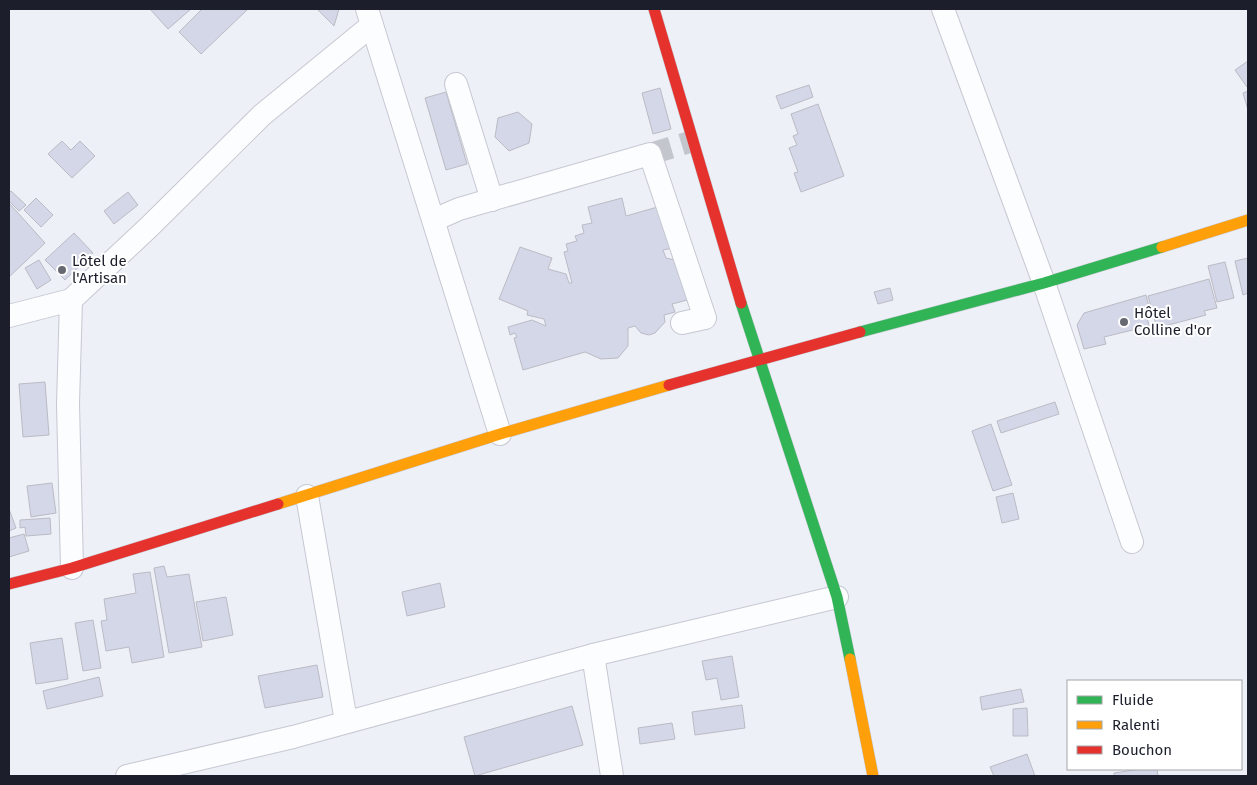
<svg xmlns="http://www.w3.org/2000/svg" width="1257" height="785" viewBox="0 0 1257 785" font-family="'Fira Sans',sans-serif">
<rect width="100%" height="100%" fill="#eef0f7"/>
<g fill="#d4d7e8" stroke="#babbc4">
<polygon points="150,9 191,9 168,29"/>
<polygon points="202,9 248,9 201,54 179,32"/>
<polygon points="317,9 339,9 334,26"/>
<polygon points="1248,61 1248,86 1247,87 1235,70"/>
<polygon points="809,85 813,97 781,109 776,96"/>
<polygon points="660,88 671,129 653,134 642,93"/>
<polygon points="1248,91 1248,110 1243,93"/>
<polygon points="446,92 467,164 446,170 425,98"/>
<polygon points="818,104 844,176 801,192 794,173 798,172 789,148 797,145 793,136 798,134 791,114"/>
<polygon points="518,112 532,124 529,143 509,151 495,137 498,118"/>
<polygon points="62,141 71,150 80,141 95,156 72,178 48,154"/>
<polygon points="11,191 26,205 19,211 9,201 9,193"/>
<polygon points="128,192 138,205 114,224 104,211"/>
<polygon points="36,198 53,215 41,227 24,210"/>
<polygon points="622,198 626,216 661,206 673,248 663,250 666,258 675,260 691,299 672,304 675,312 664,315 665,322 655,333 649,335 641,333 635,326 628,328 628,346 618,358 601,359 585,352 523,370 514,338 517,337 515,333 510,335 508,327 532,320 546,326 544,319 527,315 528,311 499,299 520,247 552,258 548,269 566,274 569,283 572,283 564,252 568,251 566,244 577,241 575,236 584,233 582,225 592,223 588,207"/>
<polygon points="9,203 45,243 9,277"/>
<polygon points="74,233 93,253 65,280 45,260"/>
<polygon points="1248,258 1248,293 1243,295 1235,261"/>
<polygon points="39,260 51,280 37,289 25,268"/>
<polygon points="1225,262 1234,298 1217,302 1208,266"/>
<polygon points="1209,279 1217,308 1204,311 1206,315 1157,328 1148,296"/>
<polygon points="890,288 893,300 878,304 874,292"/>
<polygon points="1146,295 1151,315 1147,317 1149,326 1104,337 1106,344 1084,349 1077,325 1084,313"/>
<polygon points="45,382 49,435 23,437 19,384"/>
<polygon points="1055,402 1059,414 1001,433 997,421"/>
<polygon points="991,424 1012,485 993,491 972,431"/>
<polygon points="52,483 56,513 31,517 27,486"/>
<polygon points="1013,493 1019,519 1002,523 996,497"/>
<polygon points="9,509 16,528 9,531"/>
<polygon points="50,518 51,534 26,536 25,527 20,528 20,520"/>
<polygon points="24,534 29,551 9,557 9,538"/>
<polygon points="164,566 167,577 189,574 202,647 169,653 154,568"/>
<polygon points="150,572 164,657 132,663 129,647 106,651 101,621 107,620 104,599 136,593 133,574"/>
<polygon points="440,583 445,607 407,616 402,592"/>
<polygon points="226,597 233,635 203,641 196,602"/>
<polygon points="93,620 101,668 83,671 75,623"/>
<polygon points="62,638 68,679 36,684 30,643"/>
<polygon points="732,656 739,697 721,700 717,678 706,680 702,661"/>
<polygon points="317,665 323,697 265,708 258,676"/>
<polygon points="99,677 103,696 47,709 43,691"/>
<polygon points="1021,689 1024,702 982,710 980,697"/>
<polygon points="742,705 745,728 695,735 692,712"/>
<polygon points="572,706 583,745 475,776 464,737"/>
<polygon points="1027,708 1028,736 1013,736 1013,709"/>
<polygon points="672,723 675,739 640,744 638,728"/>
<polygon points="1027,754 1035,776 994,776 990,767"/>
<polygon points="1141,769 1157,769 1158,776 1114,776 1114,773"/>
</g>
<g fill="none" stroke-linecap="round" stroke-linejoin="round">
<polyline stroke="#c4c6ce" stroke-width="22" stroke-dasharray="22 11" stroke-linecap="butt" points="650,154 693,141"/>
<defs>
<g id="street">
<polyline points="367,9 500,434"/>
<polyline points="943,9 1044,283 1132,542"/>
<polyline points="456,84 492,200"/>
<polyline points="434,220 459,209 650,154 705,318 682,323"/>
<polyline points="71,300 68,404 72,568"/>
<polyline points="9,316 71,300 149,227 262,115 372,25"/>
<polyline points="307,496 346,721"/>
<polyline points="593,655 612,776"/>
<polyline points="127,776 293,737 593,655 837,597"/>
</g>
<g id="fast">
<polyline points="741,303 837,597 850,659"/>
<polyline points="860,332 1044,283 1162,247"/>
</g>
<g id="slow">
<polyline points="1162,247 1248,220"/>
<polyline points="278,504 500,434 669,385"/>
<polyline points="850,659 873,776"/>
</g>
<g id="jam">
<polyline points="654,9 741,303"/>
<polyline points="669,385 860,332"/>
<polyline points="9,584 72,568 278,504"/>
</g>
</defs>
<use href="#street" stroke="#c6c8d2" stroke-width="24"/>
<use href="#fast" stroke="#c6c8d2" stroke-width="12"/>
<use href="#slow" stroke="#c6c8d2" stroke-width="12"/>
<use href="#jam" stroke="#c6c8d2" stroke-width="12"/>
<use href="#street" stroke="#fcfdfe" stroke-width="22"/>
<use href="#fast" stroke="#30b455" stroke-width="11"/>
<use href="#slow" stroke="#ff9f0a" stroke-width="11"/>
<use href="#jam" stroke="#e5322d" stroke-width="11"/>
</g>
<g fill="#666872" stroke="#fff" stroke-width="2">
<circle cx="62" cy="270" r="5"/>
<circle cx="1124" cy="322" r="5"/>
</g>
<g text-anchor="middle" stroke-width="4" stroke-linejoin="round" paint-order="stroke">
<g font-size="15" fill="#1c1f2b" stroke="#fff" text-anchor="start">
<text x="72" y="266">Lôtel de<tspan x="72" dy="17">l'Artisan</tspan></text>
<text x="1134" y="318">Hôtel<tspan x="1134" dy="17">Colline d'or</tspan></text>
</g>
</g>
<rect width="1257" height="785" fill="none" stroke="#1c1f2b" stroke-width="20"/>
<rect x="1067" y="680" width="175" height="90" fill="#ffffff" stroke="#a4a5aa"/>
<rect x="1077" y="696" width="25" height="8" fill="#30b455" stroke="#a4a5aa"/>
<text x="1112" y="705" font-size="15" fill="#1c1f2b">Fluide</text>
<rect x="1077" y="721" width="25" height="8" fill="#ff9f0a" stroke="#a4a5aa"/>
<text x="1112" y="730" font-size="15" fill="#1c1f2b">Ralenti</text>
<rect x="1077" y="746" width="25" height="8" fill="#e5322d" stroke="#a4a5aa"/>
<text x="1112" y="755" font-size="15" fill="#1c1f2b">Bouchon</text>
</svg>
